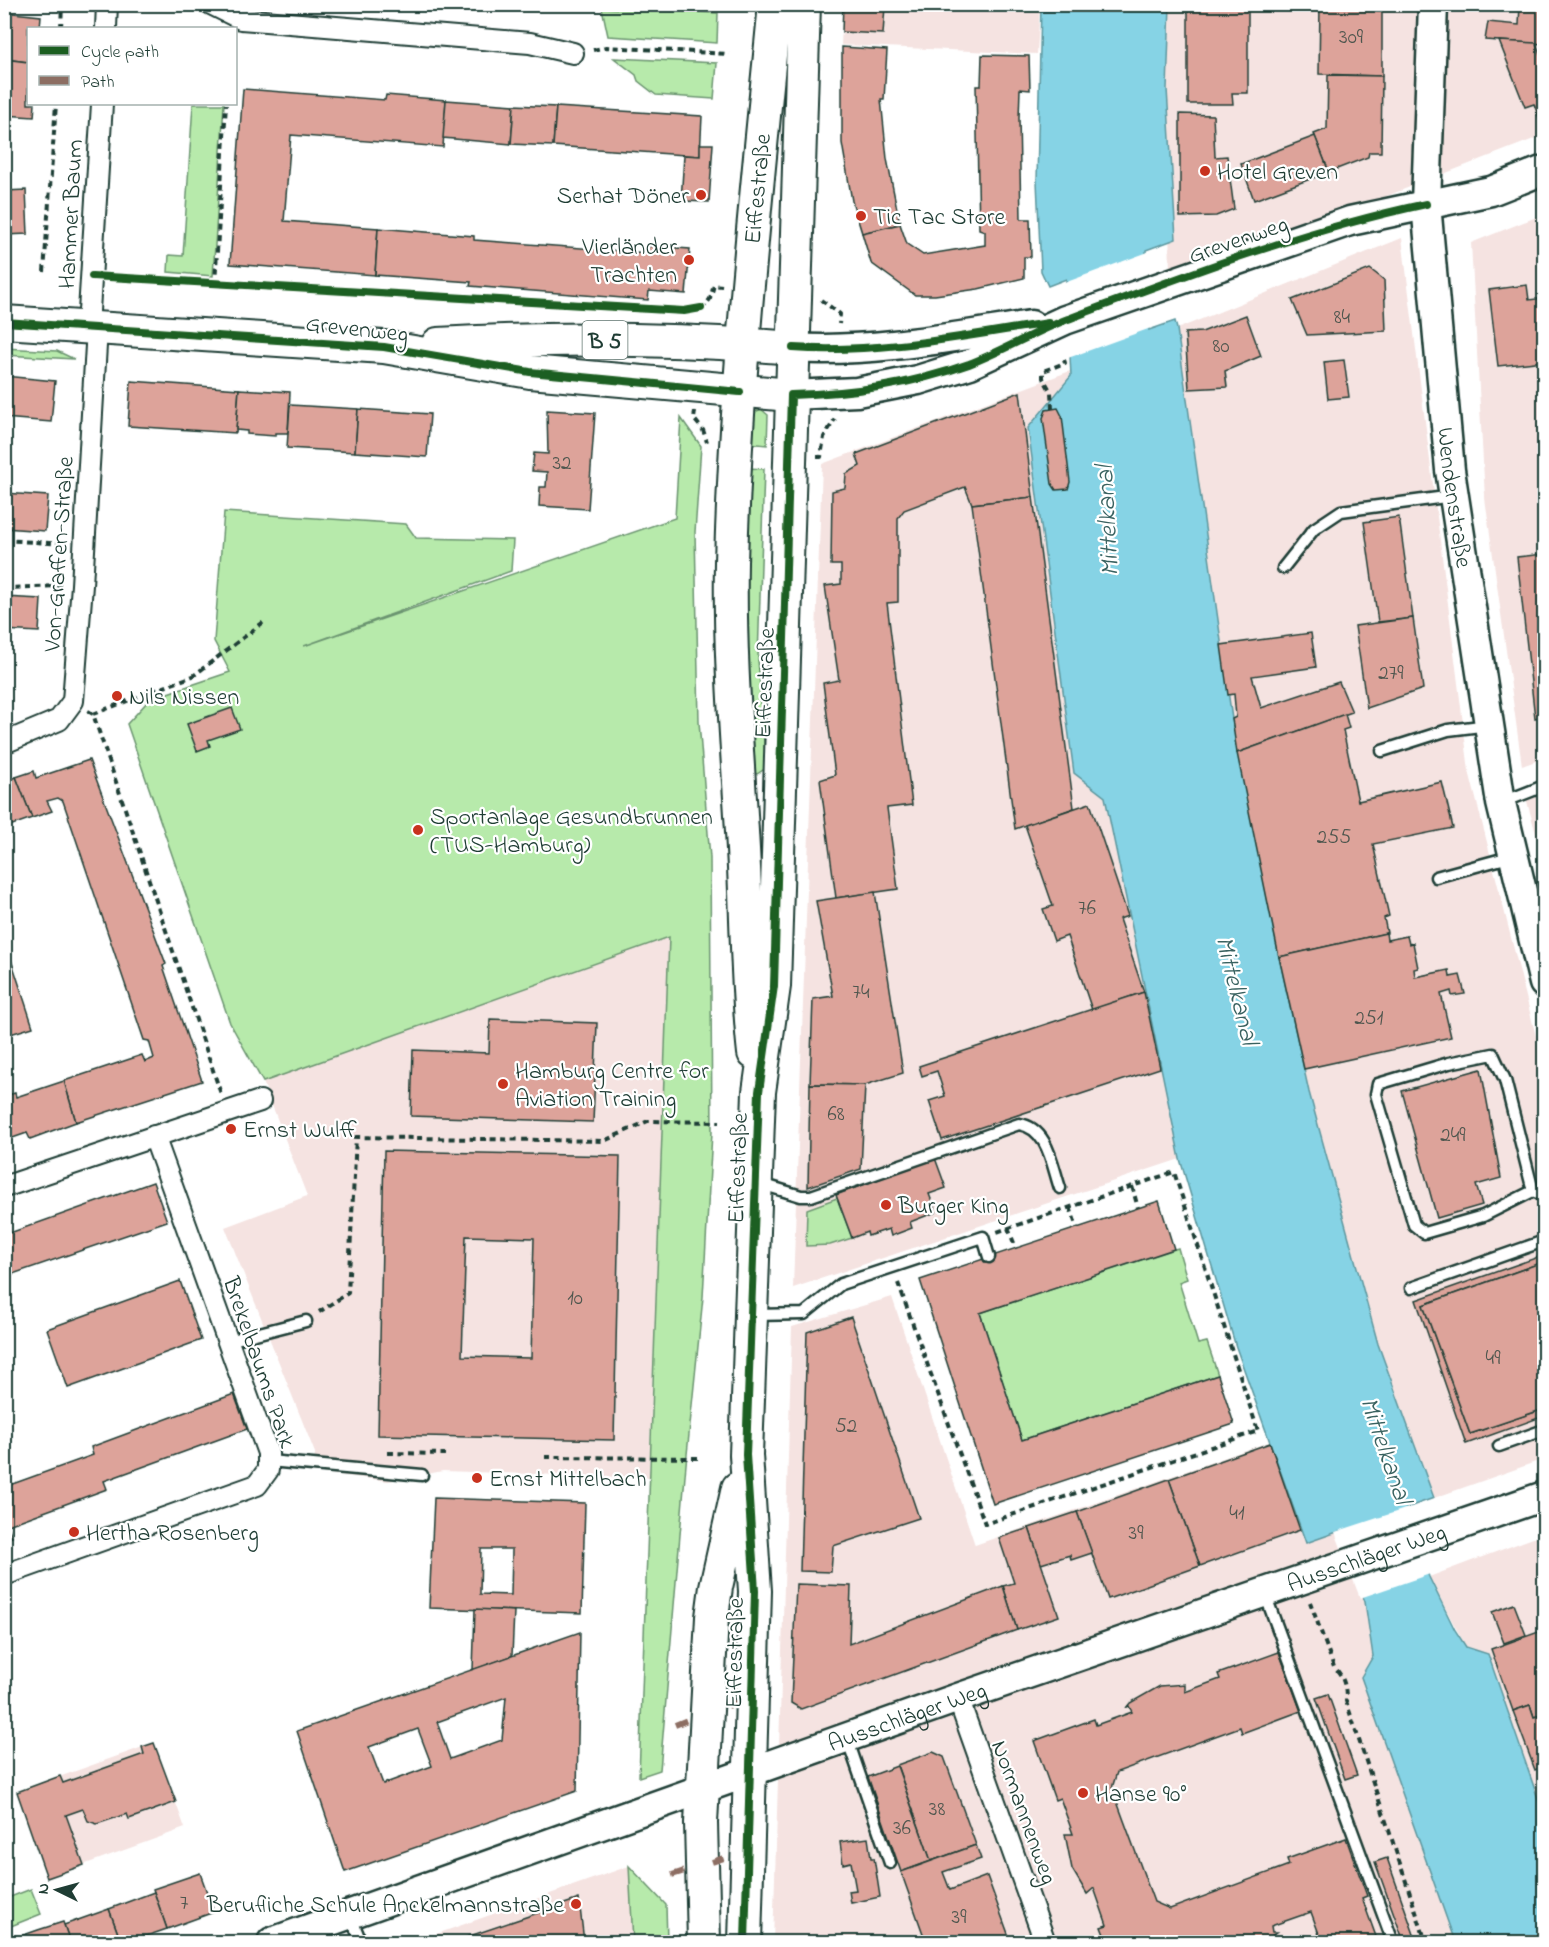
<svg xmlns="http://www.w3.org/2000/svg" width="1549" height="1947" viewBox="0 0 1549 1947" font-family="'Indie Flower',sans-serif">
<rect width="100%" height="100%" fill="#fff"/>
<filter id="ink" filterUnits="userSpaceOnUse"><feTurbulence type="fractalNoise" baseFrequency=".0167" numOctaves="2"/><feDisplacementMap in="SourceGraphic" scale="12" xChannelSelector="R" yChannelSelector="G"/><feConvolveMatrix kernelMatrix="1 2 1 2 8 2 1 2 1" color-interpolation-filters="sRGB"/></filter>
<g filter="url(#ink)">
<g fill="#f5e3e1">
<polygon points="843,5 1040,5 1037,54 841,45"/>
<polygon points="1170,5 1544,5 1544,135 1170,280 1167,89"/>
<polygon points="1544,214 1544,758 1522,766 1485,498 1471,243"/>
<polygon points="1402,238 1469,771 1544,1068 1544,1459 1434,1498 1378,1344 1309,1092 1279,957 1232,719 1177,329"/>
<polygon points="1070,371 1070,376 1028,428 1074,773 1105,797 1180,1159 793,1288 822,464"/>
<polygon points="1544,791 1544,863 1526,798"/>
<polygon points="669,936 649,1478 443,1471 388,1481 314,1472 315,1453 225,1227 307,1196 263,1082"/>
<polygon points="892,1297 975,1545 1269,1442 1306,1543 1340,1531 1365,1602 1373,1656 1361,1677 1455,1942 773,1942 792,1327"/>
<polygon points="1544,1534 1544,1816 1488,1654 1466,1647 1429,1577"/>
<polygon points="154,1743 185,1828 47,1878 17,1792"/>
<polygon points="629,1866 633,1942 414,1942"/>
</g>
<g fill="#b7eaab" stroke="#6b9470" stroke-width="1.5">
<polygon points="602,8 718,13 717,43 608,36"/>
<polygon points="614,58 717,63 714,99 656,95 638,81 636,75"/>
<polygon points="193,104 224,104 213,276 168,272 169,255 183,256"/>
<polygon points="4,348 57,351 74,359 5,355"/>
<polygon points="761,409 768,415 767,445 748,443 753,413"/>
<polygon points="681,418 701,446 695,532 699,722 710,858 712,1132 703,1297 686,1464 660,1770 639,1777 669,937 263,1082 230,1023 127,724 150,699 230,672 214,641 224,512 406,524 416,538 513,540 511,571 304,646 675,518"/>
<polygon points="748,468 764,469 758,659 766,768 757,774 753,773 745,655"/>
<polygon points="837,1198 852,1238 830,1245 806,1246 807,1209"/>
<polygon points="1178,1248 1187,1279 1179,1282 1198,1344 1207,1342 1218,1375 1022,1440 980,1313"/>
<polygon points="629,1866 666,1905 667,1942 633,1942"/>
<polygon points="31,1889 41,1914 11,1926 5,1909 5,1899"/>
</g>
<polygon fill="#86d3e5" stroke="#5d979e" stroke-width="1.5" points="1041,5 1170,5 1167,89 1176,239 1146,250 1149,330 1175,321 1177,329 1232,719 1279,957 1309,1092 1378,1344 1434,1498 1406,1508 1429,1577 1455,1630 1466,1647 1488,1654 1544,1816 1544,1942 1455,1942 1361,1677 1373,1656 1365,1602 1340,1531 1306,1543 1236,1347 1180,1159 1105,797 1074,773 1028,428 1071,376 1066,279 1048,286 1041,271 1037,181"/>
<g fill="#fff">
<polygon points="1159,248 1149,252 1152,327 1162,324 1068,358 1064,283"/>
<polygon points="1408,1508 1430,1574 1360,1598 1335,1532"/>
</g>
<g fill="#dda39a" stroke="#1f3d34" stroke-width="1.5" fill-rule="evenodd">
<polygon points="843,4 931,4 931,7 885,6 883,34 842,32"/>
<polygon points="1188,4 1248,4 1248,93 1232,93 1233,104 1188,104"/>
<polygon points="1320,4 1382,4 1382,76 1319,74"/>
<polygon points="1520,4 1544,4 1544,44 1485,40 1488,22 1519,25"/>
<polygon points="4,12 41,16 40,28 28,28 28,62 4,59"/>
<polygon points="1499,41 1536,43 1544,66 1544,132 1534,104 1525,107"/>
<polygon points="842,47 887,50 884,99 881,99 887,159 900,224 862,233 852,201 842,143"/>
<polygon points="982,55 1029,56 1030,90 1020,89 1019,118 1021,219 1030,219 1031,257 1024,257 1024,278 978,289 935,295 915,295 871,263 862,233 900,224 907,244 923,255 985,245 985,231 979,229 976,86 981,86"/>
<polygon points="4,59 28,62 28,104 35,104 34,117 4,115"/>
<polygon points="1328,75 1382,76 1381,152 1369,152 1368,157 1329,172 1314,134 1327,129"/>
<polygon points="243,89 385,100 386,95 446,100 443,147 291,135 284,221 378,228 375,275 230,264"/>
<polygon points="446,100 514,105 511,144 443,138"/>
<polygon points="514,105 556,107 553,146 511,144"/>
<polygon points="556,107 702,116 700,156 553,146"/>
<polygon points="1180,114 1213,115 1215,157 1227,156 1234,209 1216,216 1180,217"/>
<polygon points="1315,136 1329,172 1254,200 1241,164"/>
<polygon points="700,144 713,144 709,202 681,201 684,155 700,156"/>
<polygon points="26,190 28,234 4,235 4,191"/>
<polygon points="378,228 474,236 474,240 648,253 648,246 690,249 686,294 649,291 648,300 470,286 471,282 375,275"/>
<polygon points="1370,269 1384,280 1386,331 1307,335 1292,300"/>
<polygon points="1527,285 1529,300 1544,298 1544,361 1498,366 1489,290"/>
<polygon points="1246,315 1261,356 1225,371 1227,387 1189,389 1185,333 1202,332"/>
<polygon points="1344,360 1349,397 1328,399 1324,362"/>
<polygon points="4,376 55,381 51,422 4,418"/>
<polygon points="131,381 239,389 236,433 128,426"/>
<polygon points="239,389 290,392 288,433 275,433 275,436 247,434 247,431 236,430"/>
<polygon points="1020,392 1033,497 972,504 965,487 904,510 898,518 898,602 887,603 912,805 887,808 898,889 836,898 820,780 835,775 823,683 839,680 825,586 841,584 841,565 831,565 832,491 845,488 846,474 860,466 856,454"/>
<polygon points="290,405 358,409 355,452 287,448"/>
<polygon points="1058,408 1062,416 1070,482 1068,489 1056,490 1052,484 1043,418 1046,410"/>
<polygon points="358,409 430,414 427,457 355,452"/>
<polygon points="547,410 595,413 588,509 539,506 540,487 546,487 547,472 532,471 534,453 548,454"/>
<polygon points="4,493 48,496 45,531 4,528"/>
<polygon points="1033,497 1074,808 1015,829 972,504"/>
<polygon points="1399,517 1413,618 1378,622 1364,522"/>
<polygon points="1544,554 1544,716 1535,718 1517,557"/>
<polygon points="4,597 41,599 39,632 4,630"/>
<polygon points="1413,618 1423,689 1367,708 1355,626"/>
<polygon points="1311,633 1316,667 1252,676 1261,708 1339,682 1352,712 1237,753 1232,719 1236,717 1234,694 1228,695 1221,645"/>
<polygon points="232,708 240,729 208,740 210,746 197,751 187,724"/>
<polygon points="1345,714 1349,728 1343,730 1358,801 1442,782 1453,828 1373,844 1389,916 1384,918 1387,933 1279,957 1237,753"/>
<polygon points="89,760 166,964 163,966 202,1081 76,1122 64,1081 142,1055 145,1062 154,1058 149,1041 144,1040 63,801 58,798 47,801 52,811 32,818 16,777 34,771 36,778"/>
<polygon points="16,777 32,818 4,828 4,782"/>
<polygon points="1090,803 1128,916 1119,919 1144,992 1092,1010 1067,936 1054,941 1043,909 1053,906 1025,825"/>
<polygon points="875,892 903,1073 865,1085 810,1084 813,999 833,996 816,901"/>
<polygon points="1386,933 1387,940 1407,936 1409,944 1413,943 1418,968 1414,969 1415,977 1449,970 1450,977 1460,975 1465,994 1452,996 1451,991 1441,994 1451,1037 1304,1069 1279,957"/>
<polygon points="4,938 33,1027 4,1036"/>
<polygon points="1144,992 1160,1068 942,1140 929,1101 945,1096 937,1071 922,1076 919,1066"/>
<polygon points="490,1019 597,1023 593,1122 411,1116 413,1050 489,1053"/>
<polygon points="1481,1069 1501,1178 1476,1185 1482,1205 1437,1218 1402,1091"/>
<polygon points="64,1081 76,1122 30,1139 27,1133 4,1141 4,1096 15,1093 16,1097"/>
<polygon points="810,1084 865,1085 861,1169 808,1187"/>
<path d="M384,1151L620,1156L614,1440L378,1435ZM466,1236L534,1238L531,1358L462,1356Z"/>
<polygon points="935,1158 946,1188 929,1194 936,1212 910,1222 912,1228 891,1236 889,1229 868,1236 867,1232 852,1238 836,1195"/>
<polygon points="153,1182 167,1221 4,1277 4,1235"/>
<polygon points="1159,1201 1174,1249 980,1313 1022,1440 1218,1375 1234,1424 993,1504 920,1280"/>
<polygon points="1544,1255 1544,1266 1543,1262 1423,1305 1470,1434 1544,1409 1544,1416 1466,1444 1416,1300"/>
<polygon points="1543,1262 1544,1409 1470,1434 1423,1305"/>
<polygon points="180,1281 201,1340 68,1388 47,1329"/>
<polygon points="851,1317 919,1518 833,1546 831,1572 800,1571 807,1332"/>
<polygon points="234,1394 247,1429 104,1481 107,1489 8,1525 4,1515 4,1487 93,1455 91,1447"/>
<polygon points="1270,1443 1300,1530 1200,1566 1169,1479"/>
<polygon points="1169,1479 1200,1566 1108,1599 1077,1512"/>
<path d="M434,1498L585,1503L582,1613L429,1608ZM481,1549H512L511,1595L480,1594Z"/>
<polygon points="1077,1512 1092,1553 1071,1560 1070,1555 1041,1564 1029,1528"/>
<polygon points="4,1515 12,1537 4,1540"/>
<polygon points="1029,1528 1059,1616 1017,1630 1003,1586 1014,1583 999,1538"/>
<polygon points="796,1584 851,1586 849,1644 1003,1586 1017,1630 801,1709 791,1703"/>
<polygon points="1514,1604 1526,1635 1504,1643 1492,1612"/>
<polygon points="475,1609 514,1611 512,1656 473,1670"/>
<polygon points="1544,1630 1544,1714 1534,1717 1530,1705 1513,1711 1491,1649"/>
<path d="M580,1632L577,1791L345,1872L297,1731ZM506,1697L502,1740L450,1759L437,1722ZM418,1729L432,1766L383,1784L369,1747Z"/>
<polygon points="1279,1652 1301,1711 1242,1733 1240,1727 1117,1772 1112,1788 1154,1902 1170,1909 1289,1865 1287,1859 1346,1838 1367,1896 1362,1898 1378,1942 1322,1942 1311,1912 1271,1926 1272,1932 1277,1932 1262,1942 1107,1942 1101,1927 1107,1925 1094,1888 1087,1894 1072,1869 1065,1834 1073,1834 1060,1798 1055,1800 1034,1741 1094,1719 1096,1725 1132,1712 1129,1706 1126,1708 1130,1703 1160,1686 1185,1684 1185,1692 1220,1679 1218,1674"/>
<polygon points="1328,1694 1357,1775 1345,1779 1316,1698"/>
<polygon points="1530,1705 1534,1717 1544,1714 1544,1766 1535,1770 1513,1711"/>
<polygon points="154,1743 176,1802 129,1819 127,1814 97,1824 88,1821 83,1809 66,1815 84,1865 47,1878 17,1792 60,1776 63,1783 144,1754 142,1747"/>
<polygon points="933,1752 944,1757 976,1845 931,1861 897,1765"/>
<polygon points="897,1766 931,1861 901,1872 868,1777"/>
<polygon points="868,1838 871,1858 874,1858 880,1897 851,1903 849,1891 856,1890 851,1862 843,1864 840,1842"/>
<polygon points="976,1845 981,1859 943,1872 950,1890 987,1876 1011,1942 926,1942 901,1872"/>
<polygon points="1387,1858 1416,1940 1408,1942 1404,1942 1375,1862"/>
<polygon points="200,1873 214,1912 167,1929 153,1889"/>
<polygon points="154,1892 167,1929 129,1942 121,1942 109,1909"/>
<polygon points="579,1899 584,1942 452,1942"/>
<polygon points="109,1909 121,1942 70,1942 64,1925"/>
<polygon points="63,1922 70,1942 4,1942 38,1930"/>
</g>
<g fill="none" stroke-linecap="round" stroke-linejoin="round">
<defs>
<g id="lane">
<polyline points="1283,568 1314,529 1341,511 1453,496"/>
<polyline points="1382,751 1448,730 1489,725"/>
<polyline points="1503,802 1544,786"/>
<polyline points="1436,877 1513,856"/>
<path d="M758,1183L801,1196H811L1019,1124C1048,1128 1052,1165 1060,1188"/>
<polyline points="1533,1191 1483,1216 1424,1233 1414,1225 1376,1094 1378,1084 1449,1063 1493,1054 1505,1080 1533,1191 1544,1196"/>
<polyline points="1411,1288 1544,1241"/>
<polyline points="753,1315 804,1314 841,1284 983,1237 989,1257"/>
<polyline points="228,1341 306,1321"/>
<polyline points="1499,1446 1544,1430"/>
<polyline points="269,1461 422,1475"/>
<polyline points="1265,1594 1393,1942"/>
<polyline points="847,1738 890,1863"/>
<polyline points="350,1915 361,1942"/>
</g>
<g id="street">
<polyline points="211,4 241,19 530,43 573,53"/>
<polyline points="106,28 107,4"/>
<polyline points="88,327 102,104"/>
<polyline points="4,743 59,720 73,701 82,585 97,328"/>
<polyline points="4,1187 260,1101"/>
<polyline points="4,1575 257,1485 268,1470 268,1453 154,1136"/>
<polyline points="958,1698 1045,1942"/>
</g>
<g id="secondary">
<path id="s1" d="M1433,4L1426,204L1450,470L1501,803L1544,983"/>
<path d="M793,348C873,353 952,337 1031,325"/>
<polyline points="791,395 857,392 918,380 970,364 1065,320 1350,221 1491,191 1544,170"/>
<path id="s2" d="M272,1942L958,1698L1544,1496"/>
</g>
<g id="primary">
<polyline points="4,322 384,347 530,372 791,395"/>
<path d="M438,344C557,337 675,338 793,348"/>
<path id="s3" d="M754,1053C747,992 747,930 744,868C739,766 729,665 731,562C736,376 757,190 775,4"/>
<polyline points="704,1942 701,1823 712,1617 716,1587 738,1488"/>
<polyline points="745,1942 755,1591 746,1455 759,1092 774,986 804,4"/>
</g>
</defs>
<use href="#lane" stroke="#1f3d34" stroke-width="15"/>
<use href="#street" stroke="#1f3d34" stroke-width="24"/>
<use href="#secondary" stroke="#1f3d34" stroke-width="33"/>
<use href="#primary" stroke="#1f3d34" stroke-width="36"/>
<g stroke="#1f3d34" stroke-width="4" stroke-dasharray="6 4.5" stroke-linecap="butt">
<polyline points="61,28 62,4"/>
<polyline points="593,50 606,47 729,54"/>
<polyline points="44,272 56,104"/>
<polyline points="112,277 684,311 701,308"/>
<polyline points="215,284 226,104"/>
<polyline points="821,300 840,314 839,324"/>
<polyline points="702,310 710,299 714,285 722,286"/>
<polyline points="1052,409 1051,392 1043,378 1043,371 1065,363 1064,360"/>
<polyline points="695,411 694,419 703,430 707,442"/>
<polyline points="817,457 821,457 824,437 835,419"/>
<polyline points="4,540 64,544"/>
<polyline points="4,588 61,586"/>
<polyline points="88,711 93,714 111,767 221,1094"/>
<polyline points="93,714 193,676 265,621"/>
<polyline points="1132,1186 1138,1208"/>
<polyline points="1070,1207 1077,1228"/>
<polyline points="1008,1228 1016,1248"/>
<polyline points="898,1283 985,1524 1258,1431 1174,1172 997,1232"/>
<polyline points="319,1312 348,1293 356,1137 604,1141 648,1121 720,1122"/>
<polyline points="388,1453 445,1454"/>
<polyline points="545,1457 701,1458"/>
<path d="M1310,1602L1334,1667C1344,1677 1346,1686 1346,1701L1426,1942"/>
<polyline points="1292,1942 1297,1942"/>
</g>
<use href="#lane" stroke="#fff" stroke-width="10"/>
<use href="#street" stroke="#fff" stroke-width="20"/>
<use href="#secondary" stroke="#fff" stroke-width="28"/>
<use href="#primary" stroke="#fff" stroke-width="32"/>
<g stroke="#8d6e63" stroke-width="6" stroke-dasharray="12 6" stroke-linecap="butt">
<polyline points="728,1706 741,1701"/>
<polyline points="675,1725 690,1719"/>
<polyline points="712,1862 724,1858"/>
<polyline points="672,1875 688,1870"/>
</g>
<defs>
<g id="cycleway">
<polyline points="92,276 684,311 701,308"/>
<polyline points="4,322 384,347 530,372 740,392"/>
<path d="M793,348C879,354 964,336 1048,323"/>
<path d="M745,1942L755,1591L746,1455L759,1092L774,986L791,395C854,393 910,385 969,364C1003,351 1034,332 1068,319C1185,275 1304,230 1426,204"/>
</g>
</defs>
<use href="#cycleway" stroke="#fff" stroke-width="11"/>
<use href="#cycleway" stroke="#1b5e20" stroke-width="8"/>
</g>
</g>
<g fill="#c8321e" stroke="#fff" stroke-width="2">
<circle cx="1205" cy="171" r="6"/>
<circle cx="701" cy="195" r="6"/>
<circle cx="861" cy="216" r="6"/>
<circle cx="689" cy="260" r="6"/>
<circle cx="117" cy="696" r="6"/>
<circle cx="418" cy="830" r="6"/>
<circle cx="503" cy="1084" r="6"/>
<circle cx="231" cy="1129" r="6"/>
<circle cx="886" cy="1205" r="6"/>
<circle cx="477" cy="1478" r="6"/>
<circle cx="74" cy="1532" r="6"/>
<circle cx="1083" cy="1793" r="6"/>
<circle cx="576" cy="1904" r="6"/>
</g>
<g text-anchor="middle" stroke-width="4.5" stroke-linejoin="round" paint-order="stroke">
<g font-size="21" fill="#4e564e">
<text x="1351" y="43">309</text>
<text x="1342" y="323">84</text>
<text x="1221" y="352">80</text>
<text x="562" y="469">32</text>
<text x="1391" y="679">279</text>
<text x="1334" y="843">255</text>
<text x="1087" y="914">76</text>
<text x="861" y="998">74</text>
<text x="1369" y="1024">251</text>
<text x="836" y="1120">68</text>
<text x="1453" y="1141">249</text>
<text x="575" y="1304">10</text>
<text x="1493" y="1364">49</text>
<text x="846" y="1432">52</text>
<text x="1237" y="1519">41</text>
<text x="1136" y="1539">39</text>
<text x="937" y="1815">38</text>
<text x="902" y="1834">36</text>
<text x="184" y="1909">7</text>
<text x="959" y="1923">39</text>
</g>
<rect fill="#fff" stroke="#627771" stroke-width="1.5" x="582.5" y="321" width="45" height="38" rx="4.5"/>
<g font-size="22" font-weight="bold" fill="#1f3d34">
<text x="605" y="348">B 5</text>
</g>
<g font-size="24" fill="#1f3d34" stroke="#fff" text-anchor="start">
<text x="1217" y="179">Hotel Greven</text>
<text x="689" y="203" text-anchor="end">Serhat Döner</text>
<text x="873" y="224">Tic Tac Store</text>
<text x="677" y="254" text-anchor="end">Vierländer<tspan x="677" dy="28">Trachten</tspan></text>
<text x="129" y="704">Nils Nissen</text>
<text x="430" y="824">Sportanlage Gesundbrunnen<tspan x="430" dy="28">(TUS-Hamburg)</tspan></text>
<text x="515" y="1078">Hamburg Centre for<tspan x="515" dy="28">Aviation Training</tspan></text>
<text x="243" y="1137">Ernst Wulff</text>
<text x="898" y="1213">Burger King</text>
<text x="489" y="1486">Ernst Mittelbach</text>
<text x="86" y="1540">Hertha Rosenberg</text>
<text x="1095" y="1801">Hanse 90°</text>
<text x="564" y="1912" text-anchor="end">Berufliche Schule Anckelmannstraße</text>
</g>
<g font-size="24" fill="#1f3d34" stroke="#fff">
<text dy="8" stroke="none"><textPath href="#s3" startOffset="866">Eiffestraße</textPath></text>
<text transform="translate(70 214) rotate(-87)" y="8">Hammer Baum</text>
<text transform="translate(1238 239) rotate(-19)" y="8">Grevenweg</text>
<text transform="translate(357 328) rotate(6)" y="8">Grevenweg</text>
<text dy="8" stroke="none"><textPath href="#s1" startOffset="495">Wendenstraße</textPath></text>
<text transform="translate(58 554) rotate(-86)" y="8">Von-Graffen-Straße</text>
<text transform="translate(764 683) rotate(-88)" y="8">Eiffestraße</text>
<text transform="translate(737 1168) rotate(-88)" y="8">Eiffestraße</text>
<text transform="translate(260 1362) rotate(71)" y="8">Brekelbaums Park</text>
<text dy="8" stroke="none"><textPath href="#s2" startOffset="1160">Ausschläger Weg</textPath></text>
<text transform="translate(734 1653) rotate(-89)" y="8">Eiffestraße</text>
<text dy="8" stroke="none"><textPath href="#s2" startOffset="674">Ausschläger Weg</textPath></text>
<text transform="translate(1025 1812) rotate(70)" y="8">Normannenweg</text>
</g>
<g font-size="26" font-style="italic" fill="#396260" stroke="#fff">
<text transform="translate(1106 521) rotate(-93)" y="9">Mittelkanal</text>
<text transform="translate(1238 990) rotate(76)" y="9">Mittelkanal</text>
<text transform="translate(1387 1450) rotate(71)" y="9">Mittelkanal</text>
</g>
</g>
<rect width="1549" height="1947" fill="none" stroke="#fff" stroke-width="24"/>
<rect x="12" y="12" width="1525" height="1923" fill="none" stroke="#1f3d34" stroke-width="2" filter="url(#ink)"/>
<rect x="27" y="27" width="210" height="78" fill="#ffffff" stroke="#a5b1ae" stroke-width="1.5"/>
<rect x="39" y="46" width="30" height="9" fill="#1b5e20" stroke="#a5b1ae" stroke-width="1.5"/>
<text x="81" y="57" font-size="18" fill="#1f3d34">Cycle path</text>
<rect x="39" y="76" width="30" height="9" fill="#8d6e63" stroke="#a5b1ae" stroke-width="1.5"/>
<text x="81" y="87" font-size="18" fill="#1f3d34">Path</text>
<g transform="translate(57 1890) rotate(275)" stroke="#ffffff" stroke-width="4.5" paint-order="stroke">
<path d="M0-4.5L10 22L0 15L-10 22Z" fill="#1f3d34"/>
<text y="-9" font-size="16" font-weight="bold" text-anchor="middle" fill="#1f3d34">N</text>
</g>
</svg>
